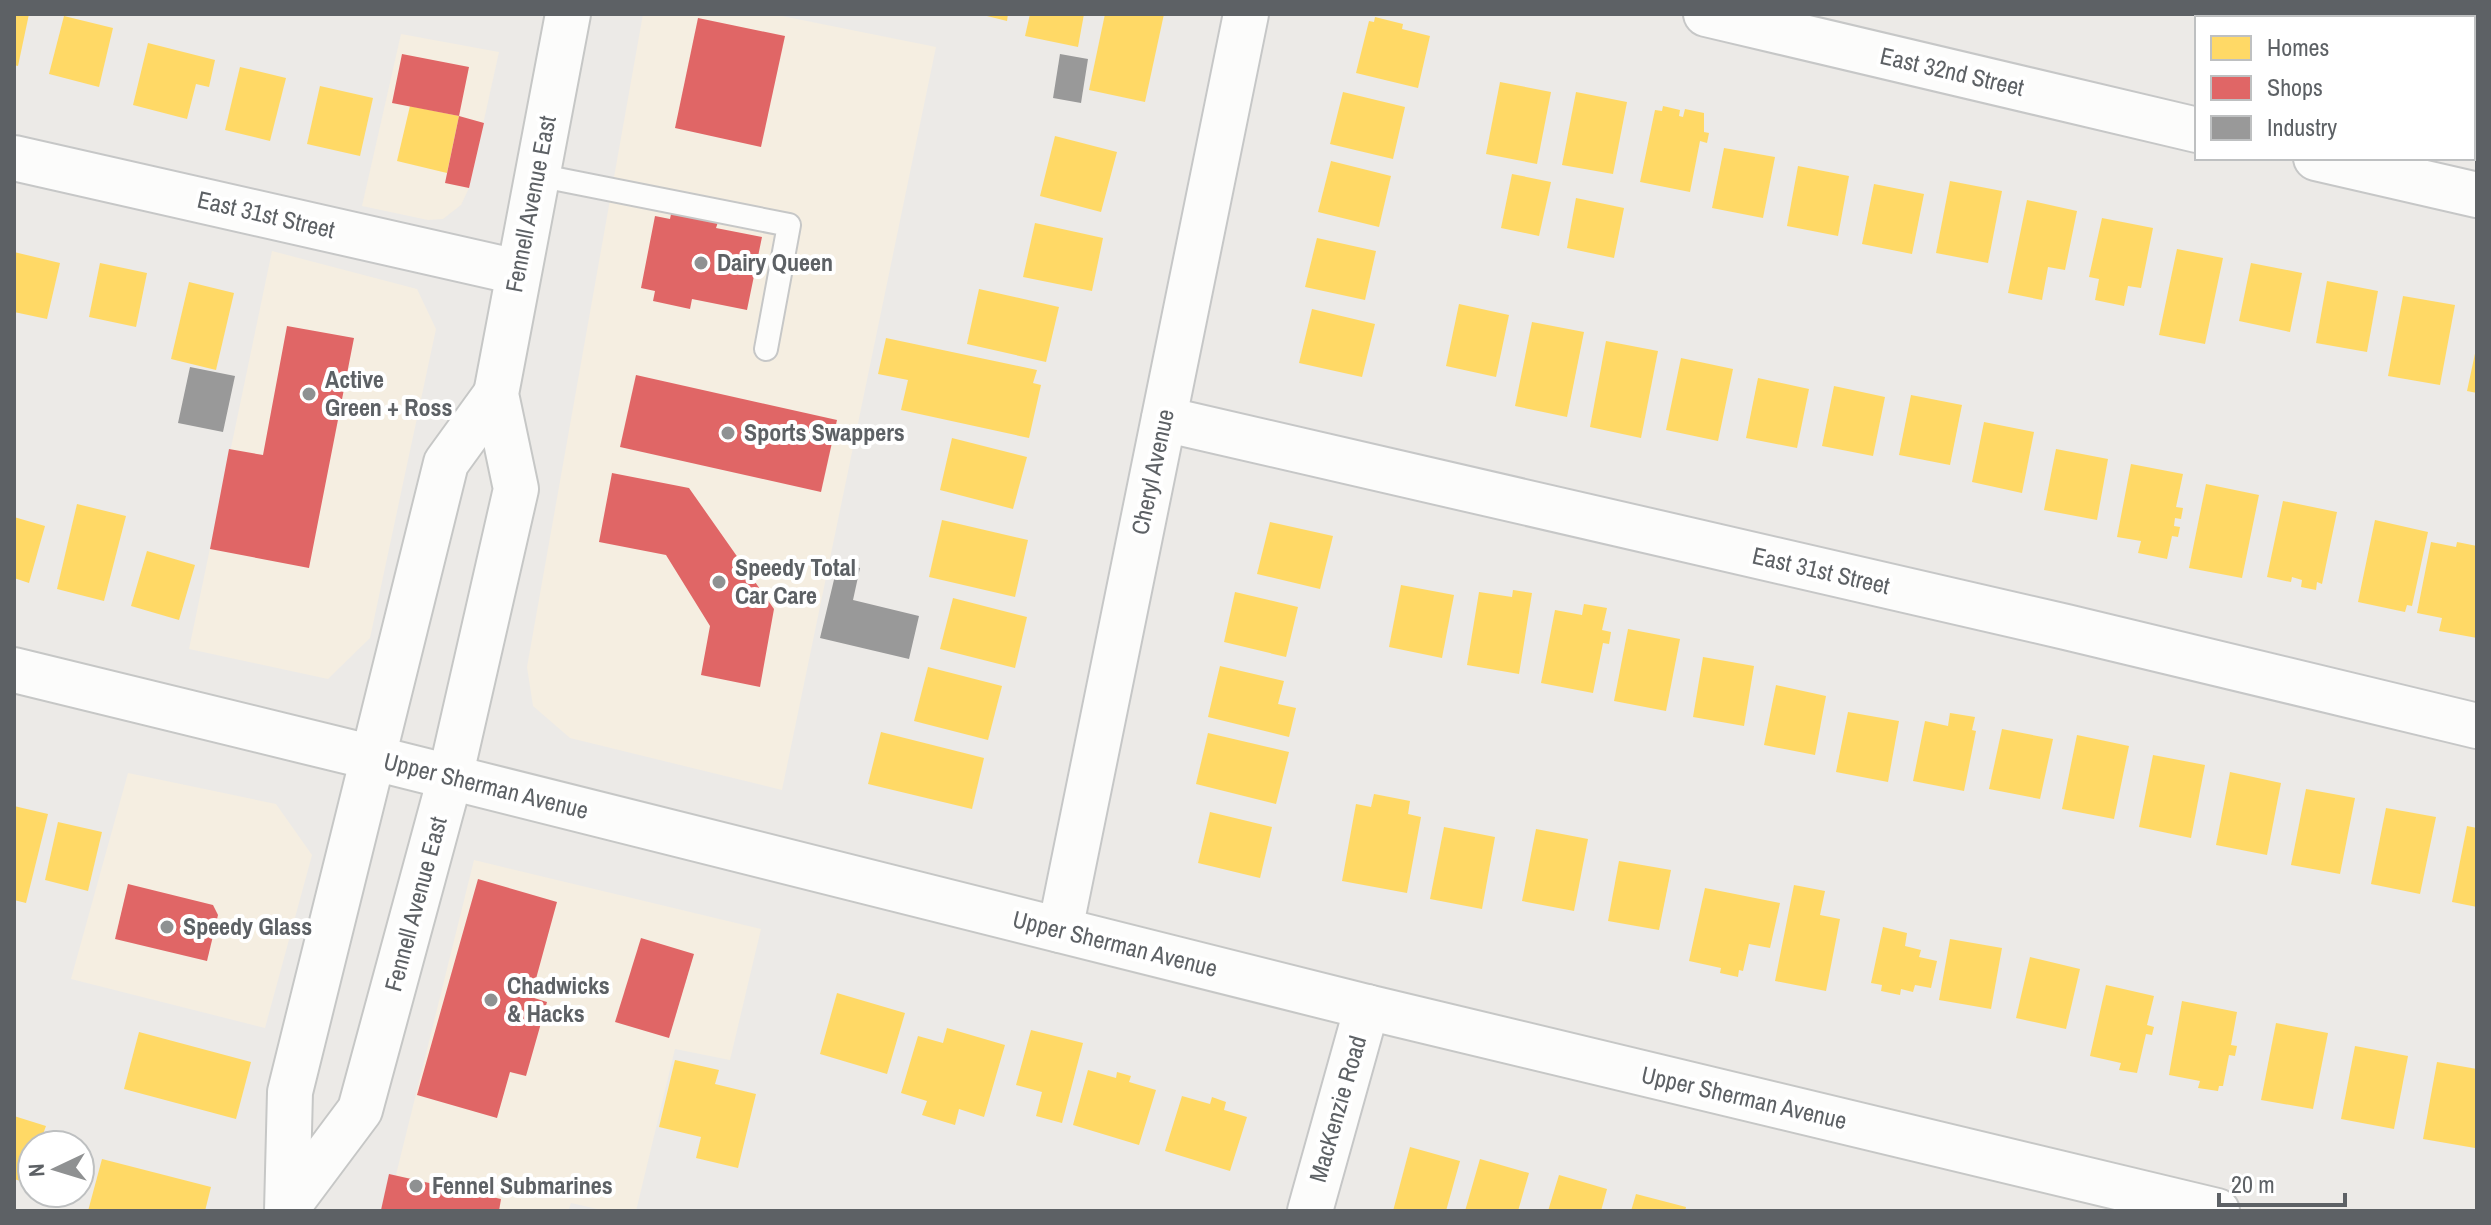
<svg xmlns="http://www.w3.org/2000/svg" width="2491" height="1225" viewBox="0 0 2491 1225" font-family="'Archivo Narrow',sans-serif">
<rect width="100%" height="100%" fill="#eceae7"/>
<g fill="#f5eee1">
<polygon points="643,14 772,14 936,47 782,790 570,738 533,706 527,667"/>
<polygon points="401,34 499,52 469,188 461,205 443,219 428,220 362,206"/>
<polygon points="272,251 417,289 436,329 370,638 328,679 189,649"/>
<polygon points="128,773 276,804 312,855 265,1028 71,979"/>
<polygon points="474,860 761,929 730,1060 675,1049 636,1211 606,1211 571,1203 568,1211 387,1211"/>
</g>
<g fill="#ffd966">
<polygon points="14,14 29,14 18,66 14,65"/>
<polygon points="979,14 1008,14 1007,21"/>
<polygon points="1030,14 1084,14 1078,47 1025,36"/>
<polygon points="1105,14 1164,14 1145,102 1089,90"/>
<polygon points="2224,14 2283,14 2282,18 2223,18"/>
<polygon points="2308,14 2369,14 2368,18 2307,18"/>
<polygon points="2388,14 2445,14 2444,18 2387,18"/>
<polygon points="2474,14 2477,14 2477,102 2473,101"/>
<polygon points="64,16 113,28 99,87 49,74"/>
<polygon points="1375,17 1403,24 1402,29 1430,36 1418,88 1356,73 1369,21 1374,22"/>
<polygon points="148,43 215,60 209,87 196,84 187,119 133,105"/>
<polygon points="240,67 286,78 270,141 225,130"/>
<polygon points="1500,82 1551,92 1537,164 1486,154"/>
<polygon points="320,86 373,98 360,156 307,144"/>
<polygon points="1343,92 1405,107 1393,159 1330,144"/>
<polygon points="1576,92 1627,102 1613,174 1562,165"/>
<polygon points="410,106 459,116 447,173 397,161"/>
<polygon points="1663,106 1680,110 1679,116 1683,117 1685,109 1704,113 1704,132 1709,133 1707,143 1700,141 1690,192 1640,182 1655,110 1662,111"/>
<polygon points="1055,136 1117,152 1101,212 1040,196"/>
<polygon points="1724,148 1775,157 1763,218 1712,208"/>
<polygon points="1331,161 1391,176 1379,227 1318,212"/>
<polygon points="1798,166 1849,176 1838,236 1787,226"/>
<polygon points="1512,174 1551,182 1539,236 1501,228"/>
<polygon points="1950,181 2002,191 1988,263 1936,253"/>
<polygon points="1874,184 1924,194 1912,254 1862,244"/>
<polygon points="1576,198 1624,208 1614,258 1567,248"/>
<polygon points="2027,200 2077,211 2065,270 2048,267 2042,300 2008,293"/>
<polygon points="2102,218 2153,228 2141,288 2128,286 2124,306 2095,300 2099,279 2089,277"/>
<polygon points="1035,223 1103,238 1092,291 1023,277"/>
<polygon points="1317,238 1376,251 1365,300 1305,287"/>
<polygon points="2177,249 2223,258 2205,344 2159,335"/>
<polygon points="14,252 60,263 47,319 14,312"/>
<polygon points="100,263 147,273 136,327 89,317"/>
<polygon points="2251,263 2302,273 2290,332 2239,321"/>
<polygon points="2327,281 2378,291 2367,352 2316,343"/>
<polygon points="189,282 234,293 216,370 171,359"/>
<polygon points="979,289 1059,307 1046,362 967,344"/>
<polygon points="2403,296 2455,305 2440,385 2388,376"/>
<polygon points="1459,304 1509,315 1496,377 1446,366"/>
<polygon points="1312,309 1375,324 1362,377 1299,363"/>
<polygon points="1532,322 1584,332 1567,417 1515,406"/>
<polygon points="886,338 1037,370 1033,383 1041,385 1029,438 901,410 908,380 878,374"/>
<polygon points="1606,341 1658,351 1641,438 1590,427"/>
<polygon points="2476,349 2477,349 2477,393 2467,391"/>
<polygon points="1681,358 1733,369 1718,441 1666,430"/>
<polygon points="1758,378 1809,389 1797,448 1746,438"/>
<polygon points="1834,386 1885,397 1873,456 1822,446"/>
<polygon points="1911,395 1962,405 1950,465 1899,455"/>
<polygon points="1984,422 2034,432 2022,493 1972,482"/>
<polygon points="952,438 1027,457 1013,509 940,490"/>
<polygon points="2056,449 2108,459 2097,520 2044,510"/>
<polygon points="2131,464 2183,474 2176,507 2183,508 2181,519 2175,518 2174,526 2180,527 2178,537 2172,536 2167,559 2138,553 2141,541 2117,537"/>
<polygon points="2206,484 2259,495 2242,578 2189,568"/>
<polygon points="2283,501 2337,512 2322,584 2317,582 2316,590 2301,587 2302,580 2292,577 2291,582 2267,577"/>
<polygon points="77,504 126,516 104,601 57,589"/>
<polygon points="14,517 45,526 29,583 14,578"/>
<polygon points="942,520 1028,540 1015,597 929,577"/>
<polygon points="2375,520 2428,532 2412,606 2407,605 2405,612 2358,602"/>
<polygon points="1270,522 1333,536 1320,589 1257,574"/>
<polygon points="2431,542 2456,547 2457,542 2477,546 2477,638 2439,631 2442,618 2417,613"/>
<polygon points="147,551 195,565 179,620 131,606"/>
<polygon points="1401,585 1454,595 1442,658 1389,647"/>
<polygon points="1513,590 1532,593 1519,674 1467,665 1479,592 1512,597"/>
<polygon points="1235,592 1298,607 1286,657 1224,642"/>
<polygon points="953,598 1027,617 1015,668 940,649"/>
<polygon points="1584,604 1607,608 1602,630 1611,632 1609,644 1603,643 1593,693 1541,683 1555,610 1582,615"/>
<polygon points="1628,629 1680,639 1666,711 1614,701"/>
<polygon points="1703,657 1754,666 1744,726 1693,717"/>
<polygon points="1220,666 1284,681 1278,704 1296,708 1289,737 1208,717"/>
<polygon points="928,667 1002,686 988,740 914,721"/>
<polygon points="1776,685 1826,696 1815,755 1764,745"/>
<polygon points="1848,712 1899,721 1888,782 1836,772"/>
<polygon points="1950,713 1975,717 1972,730 1976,731 1964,791 1913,781 1925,721 1948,726"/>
<polygon points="2002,729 2053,739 2040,799 1989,789"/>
<polygon points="881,732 984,758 972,809 868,784"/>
<polygon points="1208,733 1289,752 1276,804 1196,784"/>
<polygon points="2077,735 2129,746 2114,819 2062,809"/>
<polygon points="2153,755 2205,765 2191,838 2139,827"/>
<polygon points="2230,772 2281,783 2267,855 2216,845"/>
<polygon points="2306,789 2355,798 2340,874 2291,865"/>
<polygon points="1374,794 1410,801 1408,814 1421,817 1407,893 1342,881 1356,804 1371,807"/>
<polygon points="14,806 48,814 26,903 14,900"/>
<polygon points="2386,808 2436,817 2420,894 2371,884"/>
<polygon points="1210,812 1272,827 1260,878 1198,863"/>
<polygon points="58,822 102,832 88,891 45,880"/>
<polygon points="2467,826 2477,828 2477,907 2452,902"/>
<polygon points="1444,827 1495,837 1482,909 1430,899"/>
<polygon points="1536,829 1588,839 1574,911 1522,901"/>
<polygon points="1619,861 1671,870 1659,930 1608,921"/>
<polygon points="1794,885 1825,891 1820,915 1840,919 1826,991 1775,981"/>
<polygon points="1705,888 1780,903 1770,948 1749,944 1743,971 1739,970 1738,977 1720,973 1721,968 1689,961"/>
<polygon points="1883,927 1907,933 1905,946 1921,950 1919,957 1937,961 1931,988 1915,985 1913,992 1901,989 1900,995 1881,991 1882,985 1871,983"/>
<polygon points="1950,939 2002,948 1991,1009 1939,1000"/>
<polygon points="2030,957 2080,969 2066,1029 2016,1018"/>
<polygon points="2106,985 2154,996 2147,1025 2154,1027 2152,1035 2146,1034 2137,1073 2119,1070 2121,1063 2090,1056"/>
<polygon points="837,993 905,1013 887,1074 820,1054"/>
<polygon points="2182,1001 2237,1012 2231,1045 2237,1046 2235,1056 2229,1055 2223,1086 2219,1086 2218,1091 2198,1088 2200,1081 2169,1075"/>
<polygon points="2276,1023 2328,1033 2313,1109 2261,1100"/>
<polygon points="947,1028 1005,1045 984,1117 959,1109 955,1125 922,1115 927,1101 901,1093 918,1036 943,1043"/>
<polygon points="1031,1030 1083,1043 1062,1123 1036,1116 1042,1092 1016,1085"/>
<polygon points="139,1032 251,1062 236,1119 124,1089"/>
<polygon points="2355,1046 2408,1056 2394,1129 2341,1119"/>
<polygon points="675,1060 719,1070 715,1084 756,1094 738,1168 696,1158 701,1137 659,1127"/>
<polygon points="2437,1062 2477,1069 2475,1148 2423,1139"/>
<polygon points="1088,1070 1116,1078 1117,1072 1131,1076 1129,1082 1156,1090 1139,1145 1073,1125"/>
<polygon points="1182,1096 1210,1104 1212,1097 1226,1102 1224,1110 1247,1117 1230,1171 1165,1151"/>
<polygon points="14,1116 46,1126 39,1145 32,1145 32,1168 27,1183 14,1179"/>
<polygon points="1410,1147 1460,1161 1446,1211 1393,1211"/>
<polygon points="102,1159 211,1187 205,1211 88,1211"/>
<polygon points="1480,1159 1529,1173 1518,1211 1465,1211"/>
<polygon points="1559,1175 1607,1189 1601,1211 1548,1211"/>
<polygon points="1636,1194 1686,1207 1685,1211 1631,1211"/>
</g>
<g fill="#e06666">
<polygon points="698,18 785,36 761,147 675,128"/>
<polygon points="402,54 469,67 459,116 484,123 469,188 445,183 459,116 392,103"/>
<polygon points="672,209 719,219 716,228 762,237 747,310 692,299 690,309 653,301 655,291 641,288 655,216 670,219"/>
<polygon points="287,326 354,338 309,568 210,549 229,449 263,455"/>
<polygon points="636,375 837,420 821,492 620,447"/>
<polygon points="612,473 689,488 774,609 760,687 701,675 710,626 666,555 599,542"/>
<polygon points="478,879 557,902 531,997 547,1002 526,1076 510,1072 497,1118 417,1095"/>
<polygon points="128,884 213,905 218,915 207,961 115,939"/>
<polygon points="641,938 694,954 669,1038 615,1022"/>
<polygon points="389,1174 501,1199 499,1211 381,1210"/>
</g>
<g fill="#999">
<polygon points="1060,54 1088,59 1081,103 1053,98"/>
<polygon points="190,367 235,376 223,432 178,423"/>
<polygon points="838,563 860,568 853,600 919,616 909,659 820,638"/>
</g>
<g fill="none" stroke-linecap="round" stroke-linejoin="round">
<defs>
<polyline id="service" points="537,175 789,225 766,349"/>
<g id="minor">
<polyline points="1706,14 2197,130"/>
<polyline points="14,158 517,272"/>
<polyline points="2316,158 2477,195"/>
<polyline points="1164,419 2066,627 2477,726"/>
<polyline points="1060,930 1246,14"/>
<polyline points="1310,1211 1367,1007"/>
</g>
<g id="secondary">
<polyline points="14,670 374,758 1367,1007 2217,1211"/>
<polyline points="289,1205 360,1110 450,778 516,489 496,394 568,14"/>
<polyline points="287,1211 290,1092 446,463 496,394"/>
</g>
</defs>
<use href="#service" stroke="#c6c7c7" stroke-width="26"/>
<use href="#minor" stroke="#c6c7c7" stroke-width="48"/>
<use href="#secondary" stroke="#c6c7c6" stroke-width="48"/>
<use href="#service" stroke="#fcfcfb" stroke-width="22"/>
<use href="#minor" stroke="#fcfcfb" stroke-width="44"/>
<use href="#secondary" stroke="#fcfcfb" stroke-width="44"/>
</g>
<g fill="#8f9192" stroke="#fff" stroke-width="3">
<circle cx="701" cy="263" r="8"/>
<circle cx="309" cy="394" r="8"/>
<circle cx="728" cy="433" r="8"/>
<circle cx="719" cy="582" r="8"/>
<circle cx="167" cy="927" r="8"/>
<circle cx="491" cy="1000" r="8"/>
<circle cx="416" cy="1186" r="8"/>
</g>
<g text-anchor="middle" stroke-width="8" stroke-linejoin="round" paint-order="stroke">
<g font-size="24" fill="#5d6165" stroke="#fff">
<text transform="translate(1952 72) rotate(13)" y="8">East 32nd Street</text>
<text transform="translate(531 204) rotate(-79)" y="8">Fennell Avenue East</text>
<text transform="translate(266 215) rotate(13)" y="8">East 31st Street</text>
<text transform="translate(1153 472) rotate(-78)" y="8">Cheryl Avenue</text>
<text transform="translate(1821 571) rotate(13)" y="8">East 31st Street</text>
<text transform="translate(486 786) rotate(14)" y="8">Upper Sherman Avenue</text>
<text transform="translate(416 904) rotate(-75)" y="8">Fennell Avenue East</text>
<text transform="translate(1115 944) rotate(14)" y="8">Upper Sherman Avenue</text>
<text transform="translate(1744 1098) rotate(13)" y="8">Upper Sherman Avenue</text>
<text transform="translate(1338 1109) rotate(-74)" y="8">MacKenzie Road</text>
</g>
<g font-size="24" font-weight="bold" fill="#5d6165" stroke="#fff" text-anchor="start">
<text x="717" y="271">Dairy Queen</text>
<text x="325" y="388">Active<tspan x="325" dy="28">Green + Ross</tspan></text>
<text x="744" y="441">Sports Swappers</text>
<text x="735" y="576">Speedy Total<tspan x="735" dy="28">Car Care</tspan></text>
<text x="183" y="935">Speedy Glass</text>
<text x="507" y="994">Chadwicks<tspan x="507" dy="28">&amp; Hacks</tspan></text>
<text x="432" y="1194">Fennel Submarines</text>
</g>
</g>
<rect width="2491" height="1225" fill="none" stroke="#5d6165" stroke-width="32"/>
<rect x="2195" y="16" width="280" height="144" fill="#ffffff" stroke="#bec0c1" stroke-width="2"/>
<rect x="2211" y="36" width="40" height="24" fill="#ffd966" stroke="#bec0c1" stroke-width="2"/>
<text x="2267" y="56" font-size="24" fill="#5d6165">Homes</text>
<rect x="2211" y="76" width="40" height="24" fill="#e06666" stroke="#bec0c1" stroke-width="2"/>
<text x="2267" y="96" font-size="24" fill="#5d6165">Shops</text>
<rect x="2211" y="116" width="40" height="24" fill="#999999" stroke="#bec0c1" stroke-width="2"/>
<text x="2267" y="136" font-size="24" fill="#5d6165">Industry</text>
<g transform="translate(56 1169) rotate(266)"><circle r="38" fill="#ffffff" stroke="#bec0c1" stroke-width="2"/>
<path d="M0-6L14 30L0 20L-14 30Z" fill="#8f9192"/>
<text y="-12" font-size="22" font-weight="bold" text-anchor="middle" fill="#5d6165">N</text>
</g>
<path d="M2219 1193v12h126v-12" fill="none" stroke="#5d6165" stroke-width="4"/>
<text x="2231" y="1193" font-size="24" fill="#5d6165" stroke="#ffffff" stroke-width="6" paint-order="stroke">20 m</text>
</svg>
